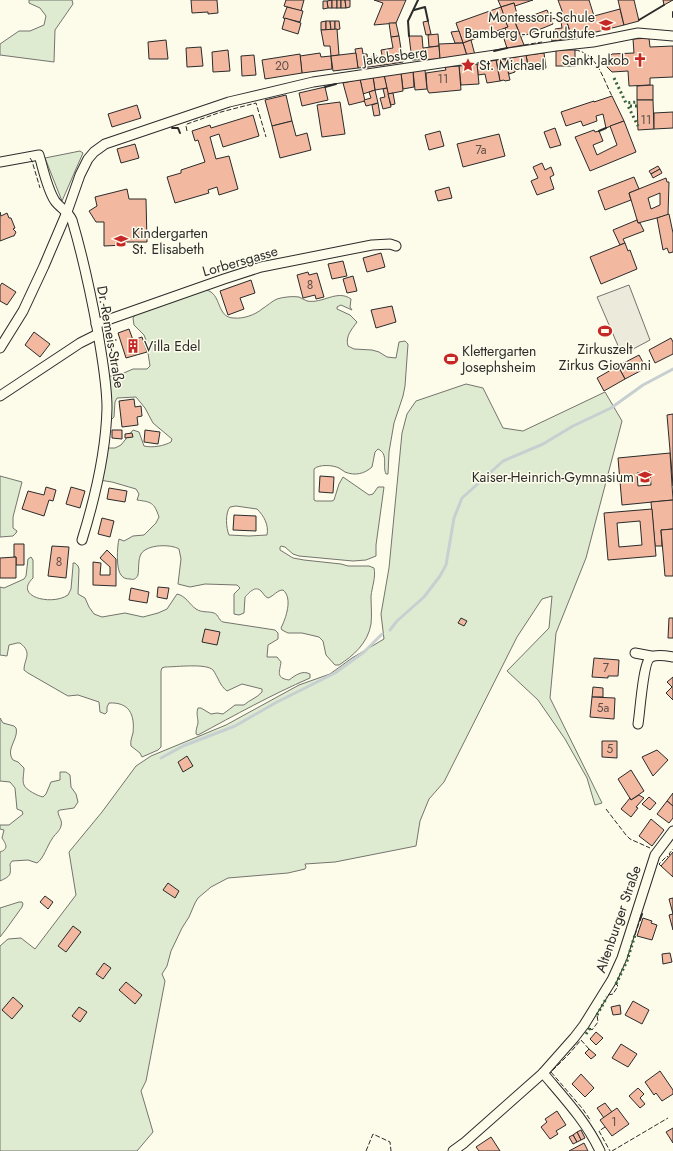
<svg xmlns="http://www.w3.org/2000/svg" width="673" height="1151" viewBox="0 0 673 1151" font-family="Jost,sans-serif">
<rect width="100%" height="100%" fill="#fdfbea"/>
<g fill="#deebd1" stroke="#74746e" fill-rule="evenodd">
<polygon points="29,0 72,0 73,4 55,30 54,62 0,55 0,44 19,31 30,31 44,25 46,16 40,8 29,3"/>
<polygon points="80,151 83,153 62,201 45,158"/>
<path d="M206,290C222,293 216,318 234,318C243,319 255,315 262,309C267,306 272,301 277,299C283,297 293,296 299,297C302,298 304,300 307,301C323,304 337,289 351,299L350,307L352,310L341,305L337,307V309L350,315L357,322C352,329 345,336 348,346L354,349L372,350L379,352L387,357L396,358L399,342L405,341L408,344L405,386L403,396L394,423L389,452L388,474H386C382,466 389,454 378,449L375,452L372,467C364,474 355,476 345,472C343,471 341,469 339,468C333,465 319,464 314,469V500L316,501H332L334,500L339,484L343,477L369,495L373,494L378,487H384L376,545V556L366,560L353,561L299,556L293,554L285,547L281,546L280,547V550L293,558L304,560L341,564L348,566H369L374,568C376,577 372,587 371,596C371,605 372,615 371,624C368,643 353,656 339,665H335L326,655L323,641L319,637L302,633H288L282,630L281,628C286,618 293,598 283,590C277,590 274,596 268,598C264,596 264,594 261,591C255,585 249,593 245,597L244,613L239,615L234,614V594L240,588L237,585L205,584L190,587L178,584L181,559L179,549C171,544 147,544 141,554C138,559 139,569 138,575C136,579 134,580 130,579C126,579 123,578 121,575C116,569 117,547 119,539L124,541L133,536L144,535L156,523L159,517C154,502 151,502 137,500L139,494L136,489L112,482L99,480L106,448H115L121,445L133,430L139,432L144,446C152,448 164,446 171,442L172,439L153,423L145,408L136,397L117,398L115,402L114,417L111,420H108L107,376H117L133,369H147L150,366L146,340L144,335L134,325L133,318L136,314ZM236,506L257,509C264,516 269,525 267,535L249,536L229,535C226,528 225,513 230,507Z"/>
<polygon points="466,384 483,388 503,428 523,431 605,392 622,421 586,558 556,633 550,698 602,803 595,805 587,778 565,739 538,700 507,671 549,628 552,596 542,599 517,637 444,782 429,799 420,821 416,846 335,862 305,864 306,867 305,869 288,873 228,878 211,887 198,898 195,903 189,917 182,928 171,951 167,966 162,974 165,981 146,1081 141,1091 153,1132 137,1151 0,1151 0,946 8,939 21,938 35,949 76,895 69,852 102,812 136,766 151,756 226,725 299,685 330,674 352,658 384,639 381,614 389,568 402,433 407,414 416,401"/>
<polygon points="0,476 22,482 13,517 13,528 17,531 16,533 13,536 0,537"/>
<path d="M31,557L33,560V578C13,597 52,606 68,595L71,589L73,566V563H75L78,566L79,569L78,594L85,598L89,607L94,614L102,617L125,613L143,617L158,613L167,609L177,594C186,596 189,604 196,609C202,613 208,611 214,613C219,615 218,620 223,622L275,630L278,633V639L268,645L267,657H277L281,662C280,671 275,678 289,680C296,675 302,670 310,674V678C271,695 235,715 198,735L196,734C196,729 197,727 198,723C198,718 196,713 198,708H201L211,714L217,713L223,714L235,705H244C249,700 257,698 262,692V689L242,684L227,691C220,686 218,677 213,670C206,663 176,667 165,667L162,668L161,671V747L158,750L142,757L140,753L131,746C130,741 132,737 133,733C135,714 129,702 109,703L107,707V712L105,714L100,712L99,702L78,695L68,696L28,673L24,670C24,659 33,653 20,643H17L9,645L7,656L0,655V587L4,588L24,579L26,576L28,559Z"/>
<path d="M0,718L3,723L14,726L16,728C19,739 5,749 13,760L18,762L24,768C24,773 22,781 24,785C26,790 38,796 43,797L46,794L51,782L60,780V772H66L70,775L71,787L76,794L78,802L74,808L60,810L58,811C58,817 63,820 61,826C60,831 54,835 52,839C47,846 44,858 37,863L28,860L12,861L10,864C11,875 11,876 0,881V852C9,849 6,844 2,838L4,830L0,829V825H9L23,814L22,811L17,809L15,788L10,782L0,781Z"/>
<polygon points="19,902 22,902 23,904 22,907 7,928 0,937 0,908"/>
</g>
<polygon fill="#eceadb" stroke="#74746e" points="629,285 650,340 622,355 597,297"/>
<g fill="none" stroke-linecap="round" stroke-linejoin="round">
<g stroke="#c7d0d0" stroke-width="3">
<polyline points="390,630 397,621 424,597 440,576 446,565 454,518 462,498 481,481 503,461 543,444 573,426 611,408 643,385 673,369"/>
<polyline points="161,758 183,746 235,726 277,702 335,673 364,652 382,634"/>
</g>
</g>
<g fill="#f2b8a0" stroke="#2b2b2b" fill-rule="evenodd">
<polygon points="191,0 217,0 218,13 208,14 208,12 192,13"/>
<polygon points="286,0 304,0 301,11 284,6"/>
<polygon points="332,0 332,8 328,8 327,1"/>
<rect x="332" y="0" width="5" height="8"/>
<rect x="337" y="0" width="4" height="8"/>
<polygon points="341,0 345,0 346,8 341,8"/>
<polygon points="345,0 350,0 350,7 346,8"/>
<polygon points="374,0 406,0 396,23 374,25 383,3"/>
<polygon points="498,0 533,0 515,6 514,3 501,7"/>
<polygon points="558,0 589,0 594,16 620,9 624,25 572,38 567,22 576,21 575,16 565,19"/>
<polygon points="618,0 634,0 639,21 624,25"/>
<polygon points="663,0 673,0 664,5"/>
<polygon points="323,1 327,1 328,8 323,9"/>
<polygon points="514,3 517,14 504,18 501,7"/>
<polygon points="287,7 303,11 300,22 283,18"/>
<polygon points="501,7 508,27 463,43 456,23"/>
<polygon points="547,10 553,24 521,37 515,22"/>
<polygon points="512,15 524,45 507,48 504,39 508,37 505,28 508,27 504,18"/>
<polygon points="285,18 301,23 298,34 282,29"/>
<polygon points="566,20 572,38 552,41 550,33 556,32 555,29 562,28 561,21"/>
<polygon points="326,21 326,30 321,30 321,22"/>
<polygon points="326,21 330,21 331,30 326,30"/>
<polygon points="330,21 335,21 335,30 331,30"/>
<polygon points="335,21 339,21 340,29 335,30"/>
<polygon points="428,21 431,34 426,35 423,22"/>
<polygon points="389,23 396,23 399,36 391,37"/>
<polygon points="337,29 339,55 331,56 330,46 324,46 321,30"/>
<polygon points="459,31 463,43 455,43 451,32"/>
<polygon points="438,34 439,46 429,47 428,35"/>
<polygon points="399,36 403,62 384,65 381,50 393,48 391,37"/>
<polygon points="409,36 422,36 423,48 439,46 440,59 412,60"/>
<polygon points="649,38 650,47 673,46 673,77 650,78 650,85 629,86 628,71 612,72 607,67 607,59 612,54 634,53 633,39"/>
<polygon points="166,40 168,59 149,59 148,42"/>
<polygon points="471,40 475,55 467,56 463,43"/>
<polygon points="463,43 467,56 440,59 439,44"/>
<polygon points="201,47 203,66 187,67 186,48"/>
<polygon points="362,48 363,54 367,54 369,67 358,68 355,49"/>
<polygon points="228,50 230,71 213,72 212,52"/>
<rect x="556" y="50" width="19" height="16"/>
<polygon points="320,53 321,57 331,56 332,69 302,73 300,56"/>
<polygon points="356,53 358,68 333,71 331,56"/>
<polygon points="544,53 546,68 529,70 526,55"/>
<polygon points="300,54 302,73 265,79 262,60"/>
<polygon points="254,55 256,75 242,76 241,56"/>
<polygon points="526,55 528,67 515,70 515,72 509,74 505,59"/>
<polygon points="377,56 378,60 383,59 384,65 369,67 368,58"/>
<polygon points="505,59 510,80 505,81 504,80 500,81 496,60"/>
<polygon points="496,60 500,81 487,83 485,74 478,75 477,64"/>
<polygon points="477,64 479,84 461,85 459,66"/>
<polygon points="459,66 461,90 429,93 427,89 426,73 446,70 445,67"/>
<polygon points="425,70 427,89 415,90 413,71"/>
<polygon points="413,71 414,87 403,89 401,73"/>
<polygon points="401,73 403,91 388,94 384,75"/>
<polygon points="384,75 387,88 375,90 373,77"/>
<polygon points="373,77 375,90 363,94 360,79"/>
<polygon points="360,79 365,101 349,105 343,83"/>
<polygon points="653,85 653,100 637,100 637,86"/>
<polygon points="325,87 328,100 302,106 299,93"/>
<polygon points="387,88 391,107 383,109 380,98 385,97 383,89"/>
<polygon points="375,90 378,103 366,106 364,100 371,98 369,92"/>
<polygon points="393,93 395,104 391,105 388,94"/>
<polygon points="286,95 292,121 272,126 265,100"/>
<polygon points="612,96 624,121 606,128 603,114 596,116 597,121 583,126 581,121 566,126 561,112 594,101 594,102"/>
<polygon points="637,100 653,100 654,129 638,130"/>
<polygon points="340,102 345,134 322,137 317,105"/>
<polygon points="378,103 380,115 374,116 372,105"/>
<polygon points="137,105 141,118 112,127 108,114"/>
<polygon points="673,112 673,128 654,129 654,113"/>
<polygon points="253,115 259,136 223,147 219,134 210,137 216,159 229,156 238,189 219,195 217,187 208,190 209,193 175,203 167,177 181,173 181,170 205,162 198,140 195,141 192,131 210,125 211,128"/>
<polygon points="292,121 296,136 307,133 311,150 280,158 272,126"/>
<polygon points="624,121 636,152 590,171 575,137 594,130 595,132 599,131 603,141 593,145 597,155 617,145 610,126"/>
<polygon points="555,128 561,145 550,148 544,132"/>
<polygon points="440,131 444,146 429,150 425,135"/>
<polygon points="499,134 505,156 463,167 457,144"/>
<polygon points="135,144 139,158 121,163 117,149"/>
<polygon points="542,163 545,170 551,167 554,175 550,177 554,189 537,195 531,181 538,178 533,167"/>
<polygon points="658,166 660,169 651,174 649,171"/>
<polygon points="660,169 662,173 653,178 651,174"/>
<polygon points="634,177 639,189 629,193 631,200 605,210 598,191"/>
<path d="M666,178L667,182H669L668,215L638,223L629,193ZM660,193V205L651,209L648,198Z"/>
<polygon points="449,187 452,198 438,201 435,191"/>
<polygon points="127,189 129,199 146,199 147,242 125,242 125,245 104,246 104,222 96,222 89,211 97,206 95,197"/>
<polygon points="0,212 1,216 7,213 9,218 11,218 15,228 13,229 16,232 14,236 13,236 0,241"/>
<polygon points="669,214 673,233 673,252 669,253 667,248 663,250 657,218"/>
<polygon points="637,220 638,223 640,223 644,231 623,239 625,243 620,245 613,230"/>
<polygon points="625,243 628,251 630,250 637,269 601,284 590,257"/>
<polygon points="381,253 385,267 367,272 363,258"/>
<polygon points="343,261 347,276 332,279 328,264"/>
<polygon points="308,272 309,275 317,273 324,297 316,299 315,295 303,298 297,275"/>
<polygon points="353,276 357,291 347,293 343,279"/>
<polygon points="251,280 255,293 240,298 244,309 228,315 220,291"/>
<polygon points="2,283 16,292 7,305 0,301 0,286"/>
<polygon points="392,306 396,322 376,328 371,310"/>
<polygon points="129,329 133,340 142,337 147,352 126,358 118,333"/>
<polygon points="34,332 50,344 40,357 25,345"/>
<polygon points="671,338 673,342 673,354 655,363 649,350"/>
<polygon points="639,355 646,368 625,379 618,366"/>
<polygon points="618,366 625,379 604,391 597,378"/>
<polygon points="134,399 135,407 141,406 142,416 137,417 138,425 122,427 119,401"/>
<polygon points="673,414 673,486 667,415"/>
<polygon points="112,430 122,430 122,439 112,438"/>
<polygon points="145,430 160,432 158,444 144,442"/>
<polygon points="132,433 133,437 125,438 125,434"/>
<path d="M670,453L673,500L622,505L618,458ZM650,472L651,485L638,486L637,473Z"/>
<polygon points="320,476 334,477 333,493 319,492"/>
<polygon points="46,487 56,490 53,501 49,500 44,516 22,509 28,491 44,495"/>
<polygon points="71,487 85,491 80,508 66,504"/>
<polygon points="109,488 127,491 125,502 107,499"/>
<polygon points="673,500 673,529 661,530 662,546 655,546 651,502"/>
<path d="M652,509L656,556L608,560L604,513ZM640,521L642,545L619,547L617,523Z"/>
<polygon points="234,515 256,516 256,531 233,530"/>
<polygon points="102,518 114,521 110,537 98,534"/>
<polygon points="673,529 673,576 665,576 661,530"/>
<polygon points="14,544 24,544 24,565 16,565 16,557 14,557"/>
<polygon points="52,546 69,547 66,578 48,576"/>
<polygon points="107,550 116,559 116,586 93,585 93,562 101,563 100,575 110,575 110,567 100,558"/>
<polygon points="16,557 16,578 0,578 0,558"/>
<polygon points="158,587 169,588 167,599 157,597"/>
<polygon points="131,588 149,592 147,603 129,600"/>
<polygon points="461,618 467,621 464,626 458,623"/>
<polygon points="669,618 673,618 673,638 668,638"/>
<polygon points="205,629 220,632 217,645 202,642"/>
<polygon points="594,658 619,660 618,676 608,676 608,678 592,677"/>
<polygon points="673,677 673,700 666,693 672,687 667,682"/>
<polygon points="593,687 603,688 603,697 592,697"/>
<polygon points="592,697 615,698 614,719 590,717"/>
<polygon points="602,741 617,741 617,758 602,757"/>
<polygon points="657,750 668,760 653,776 642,757"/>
<polygon points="187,756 193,766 183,772 178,762"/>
<polygon points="631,770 644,791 631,800 618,779"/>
<polygon points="673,793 673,806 667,801"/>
<polygon points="639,795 644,798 636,807 638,808 631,817 621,809 630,798 631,800"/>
<polygon points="649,797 656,803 650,810 642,804"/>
<polygon points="667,801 673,806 673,818 669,823 657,814"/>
<polygon points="651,819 664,830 652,846 639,836"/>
<polygon points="673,852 673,877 661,866"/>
<polygon points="168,883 179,891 175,898 163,890"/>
<polygon points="45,896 53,902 48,909 40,902"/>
<polygon points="673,898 673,914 669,899"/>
<polygon points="673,914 673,930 669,915"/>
<polygon points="643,918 652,921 651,923 657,925 652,940 637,936"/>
<polygon points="73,926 81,932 66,952 58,946"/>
<polygon points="670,953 672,962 663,964 662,954"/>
<polygon points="104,963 111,968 103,979 96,974"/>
<polygon points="126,982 142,995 135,1004 119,990"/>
<polygon points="13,997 23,1006 12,1019 2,1010"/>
<polygon points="633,1001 649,1010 642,1024 625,1015"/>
<polygon points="620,1005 621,1014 613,1015 611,1007"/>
<polygon points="79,1007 87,1012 80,1022 72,1016"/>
<polygon points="596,1032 603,1038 596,1045 590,1039"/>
<polygon points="621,1044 637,1054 628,1067 612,1058"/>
<polygon points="589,1049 596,1055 591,1059 585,1053"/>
<polygon points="660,1071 673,1090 673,1094 662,1101 656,1093 654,1095 645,1082"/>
<polygon points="581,1074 594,1088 585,1097 572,1084"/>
<polygon points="638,1088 644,1094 640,1098 645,1104 640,1108 629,1096"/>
<polygon points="605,1103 612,1112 604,1118 597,1108"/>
<polygon points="617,1108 629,1124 612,1136 600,1120"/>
<polygon points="557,1111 566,1125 556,1131 558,1134 550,1139 541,1127 547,1122 545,1119"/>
<polygon points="673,1128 673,1143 666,1132"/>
<polygon points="581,1130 585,1138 581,1140 577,1132"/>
<polygon points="577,1132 581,1140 577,1142 573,1135"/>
<polygon points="573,1135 577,1142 573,1144 569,1137"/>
<polygon points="491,1137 500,1151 479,1151 476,1147"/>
<polygon points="584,1143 588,1151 569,1151"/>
</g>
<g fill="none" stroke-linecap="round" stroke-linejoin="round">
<defs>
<g id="street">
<path d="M0,162L39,155C43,168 47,189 55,201C60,208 68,211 72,220C83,257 91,295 98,333C102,358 107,383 107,408C106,453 95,498 82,540"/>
<polyline points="96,324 224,279 261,267 372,245 390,244 396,246"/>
<polyline points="0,348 23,311 44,266 67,212 80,175 88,159 94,152 105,144 229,102 313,82 556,46 593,42 638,33 673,36"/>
<polyline points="0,396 80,343 98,334"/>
<polyline points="635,653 651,656"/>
<path d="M638,724C640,713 643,661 651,657C657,654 667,656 673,657"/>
<path d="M543,1073C564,1098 586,1121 600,1151"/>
<polyline points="453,1151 464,1143 543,1073 574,1038 584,1025 612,980 622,958 655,855 673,831"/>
</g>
</defs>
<use href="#street" stroke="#2b2b2b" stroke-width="11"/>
<use href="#street" stroke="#fdfbea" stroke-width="9"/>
<g stroke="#34623c" stroke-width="3" stroke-dasharray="2 3" stroke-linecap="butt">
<polyline points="614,78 626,103 637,102"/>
<polyline points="637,106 628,106 638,126"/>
<polyline points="616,984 627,961 635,935"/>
<polyline points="597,1015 607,997"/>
<polyline points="586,1034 590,1028"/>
</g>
<g stroke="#2b2b2b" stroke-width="1" stroke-dasharray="5 2" stroke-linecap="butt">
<polyline points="524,45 542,42"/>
<path d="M575,50C597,53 603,79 612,96"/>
<polyline points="187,131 186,126 187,124 221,112 256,103 266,137"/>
<polyline points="30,158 32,161 40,188"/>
<polyline points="606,809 626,835 630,839 650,848"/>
<polyline points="670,855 669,854 673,849"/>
<polyline points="661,866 659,864 667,856 668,857"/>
<polyline points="635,935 640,920"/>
<polyline points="608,995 613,994 618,986 616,984"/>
<polyline points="590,1028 592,1030 598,1022 597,1015"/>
<polyline points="589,1049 581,1040 569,1054 551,1072 582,1108 591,1121"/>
<polyline points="605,1127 599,1131 610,1151"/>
<polyline points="366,1151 373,1134 390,1142 391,1151"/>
<polyline points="612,1151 668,1118"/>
</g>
<g stroke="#2b2b2b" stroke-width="2">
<polyline points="414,10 425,7 428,21"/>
<polyline points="673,12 673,17"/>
<polyline points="639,20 664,5"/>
<polyline points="409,36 408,21 418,0"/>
<polyline points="494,51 507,48"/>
<polyline points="325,87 336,84"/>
<polyline points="172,128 178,128 180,133"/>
<polyline points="599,131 606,128"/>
<polyline points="640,920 642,914"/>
</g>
</g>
<defs>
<symbol id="school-bare" viewBox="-9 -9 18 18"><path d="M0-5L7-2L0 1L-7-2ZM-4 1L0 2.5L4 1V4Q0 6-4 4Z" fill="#c62828" stroke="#fdfbea" stroke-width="2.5" paint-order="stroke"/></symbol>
<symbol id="church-bare" viewBox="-9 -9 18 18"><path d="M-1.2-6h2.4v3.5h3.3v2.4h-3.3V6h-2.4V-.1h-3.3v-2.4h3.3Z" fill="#c62828" stroke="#fdfbea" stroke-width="2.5" paint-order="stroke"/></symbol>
<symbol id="sight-bare" viewBox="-9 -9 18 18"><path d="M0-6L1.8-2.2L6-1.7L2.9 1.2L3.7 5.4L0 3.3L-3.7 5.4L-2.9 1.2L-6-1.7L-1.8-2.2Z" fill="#c62828" stroke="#fdfbea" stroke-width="2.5" paint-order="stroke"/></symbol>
<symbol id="stadium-bare" viewBox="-9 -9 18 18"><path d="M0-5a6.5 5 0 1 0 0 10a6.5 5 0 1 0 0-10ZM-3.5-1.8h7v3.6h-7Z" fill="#c62828" stroke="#fdfbea" stroke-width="2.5" paint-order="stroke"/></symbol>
<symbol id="building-bare" viewBox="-9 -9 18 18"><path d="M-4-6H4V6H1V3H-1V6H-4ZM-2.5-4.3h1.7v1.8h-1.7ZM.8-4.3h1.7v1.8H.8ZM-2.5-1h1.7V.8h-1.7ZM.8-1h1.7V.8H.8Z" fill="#c62828" stroke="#fdfbea" stroke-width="2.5" paint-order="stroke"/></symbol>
</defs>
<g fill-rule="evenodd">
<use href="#school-bare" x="596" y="15" width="20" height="20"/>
<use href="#church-bare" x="630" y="50" width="20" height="20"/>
<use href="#sight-bare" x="458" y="55" width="20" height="20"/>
<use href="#school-bare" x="111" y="231" width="20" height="20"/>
<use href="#stadium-bare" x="595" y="321" width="20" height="20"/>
<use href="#building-bare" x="123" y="336" width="20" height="20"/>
<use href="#stadium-bare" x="441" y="349" width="20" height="20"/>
<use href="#school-bare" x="635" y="467" width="20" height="20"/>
</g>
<g text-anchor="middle" stroke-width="3" stroke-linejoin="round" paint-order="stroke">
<g font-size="12" fill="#5d4e48">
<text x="282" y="70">20</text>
<text x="443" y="83">11</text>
<text x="646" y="124">11</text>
<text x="481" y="154">7a</text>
<text x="310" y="289">8</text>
<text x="59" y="566">8</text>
<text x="606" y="672">7</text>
<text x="603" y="712">5a</text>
<text x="610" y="753">5</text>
<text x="614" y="1126">1</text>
</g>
<g font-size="14" fill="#2b2b2b" stroke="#fdfbea" text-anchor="start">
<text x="595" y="22" text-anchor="end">Montessori-Schule<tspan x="595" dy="16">Bamberg - Grundstufe</tspan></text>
<text x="629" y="65" text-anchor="end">Sankt Jakob</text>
<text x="479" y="70">St. Michael</text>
<text x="132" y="238">Kindergarten<tspan x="132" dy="16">St. Elisabeth</tspan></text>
<text x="144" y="351">Villa Edel</text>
<text x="605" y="354" text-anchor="middle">Zirkuszelt<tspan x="605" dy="16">Zirkus Giovanni</tspan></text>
<text x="462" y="356">Klettergarten<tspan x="462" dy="16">Josephsheim</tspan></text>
<text x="634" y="482" text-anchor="end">Kaiser-Heinrich-Gymnasium</text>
</g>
<g font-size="14" fill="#2b2b2b" stroke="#fdfbea">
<text transform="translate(395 56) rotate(-8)" y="5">Jakobsberg</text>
<text transform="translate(240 261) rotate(-16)" y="5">Lorbersgasse</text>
<text transform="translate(111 337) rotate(80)" y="5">Dr.-Remeis-Straße</text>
<text transform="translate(618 919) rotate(-71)" y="5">Altenburger Straße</text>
</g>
</g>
</svg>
